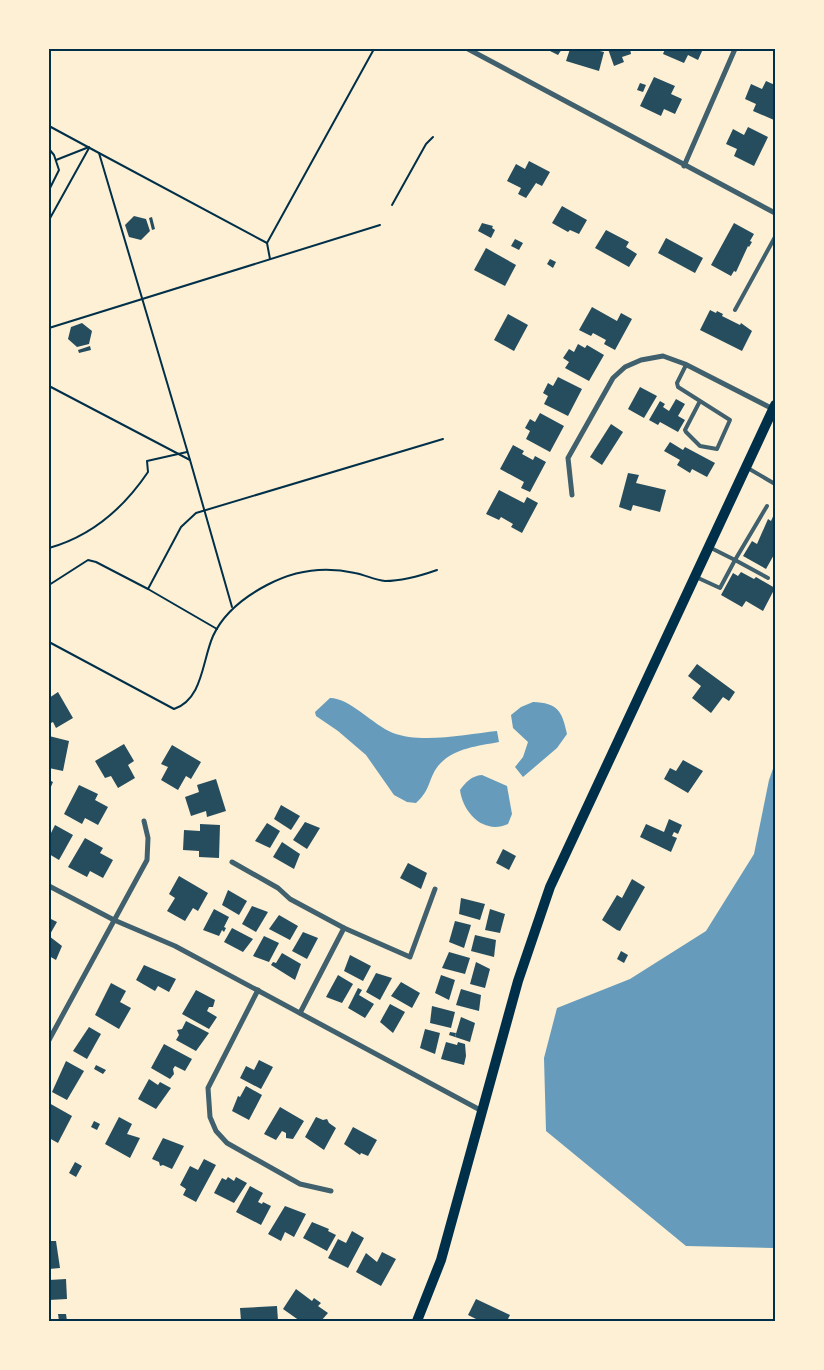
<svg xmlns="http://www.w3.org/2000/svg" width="824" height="1370" viewBox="0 0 824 1370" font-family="'Public Sans',sans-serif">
<rect width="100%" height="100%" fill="#fdf0d5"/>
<g fill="#669bbc">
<path d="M330,698C350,698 373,725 393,733C422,744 468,734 497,731L499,742C478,746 453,748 438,766C428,779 431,790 416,803L407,802L394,795L366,755L338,731L316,716L315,712Z"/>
<path d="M533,702C558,703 562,711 567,734L557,748L523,777L515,767L523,757L528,742L513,728L511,715L521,707Z"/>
<polygon points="775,763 775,1248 686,1246 546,1131 544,1058 557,1008 630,979 706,931 754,854 769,780"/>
<path d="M482,775L507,786L512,814L508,824C484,835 463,813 460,790C466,782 471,776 482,775Z"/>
</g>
<g fill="#264d5e">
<polygon points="546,49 562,49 558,55"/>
<polygon points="570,49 592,49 604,52 599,71 566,61"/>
<polygon points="608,49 630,49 631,54 622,57 624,62 614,66"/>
<polygon points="665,49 703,49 698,60 688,55 684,63 663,54"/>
<polygon points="654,77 675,86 671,94 682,99 675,114 664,109 661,116 640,106"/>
<polygon points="766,81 775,85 774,120 753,111 756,104 745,99 751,84 762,89"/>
<polygon points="640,83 646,85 643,92 637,90"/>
<polygon points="748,127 768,137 754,166 734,156 737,149 726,144 733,129 744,135"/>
<polygon points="529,161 550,172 542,186 536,183 526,198 518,194 521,188 507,181 516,164 525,169"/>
<polygon points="562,206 587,220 579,234 570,230 568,232 552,223"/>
<polygon points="134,216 146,219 150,231 141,240 129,237 125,225"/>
<polygon points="152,217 155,229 152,230 149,218"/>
<polygon points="482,223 493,226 492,228 495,230 491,238 478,231"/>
<polygon points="734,223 754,234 750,241 752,242 749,247 748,246 736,272 734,271 731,276 711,265"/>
<polygon points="606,230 629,242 626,247 637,254 629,267 595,248"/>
<polygon points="666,238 703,258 695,273 658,253"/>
<polygon points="515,239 523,243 519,250 511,246"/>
<polygon points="486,248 516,265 505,286 474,270"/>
<polygon points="550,259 556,262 553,268 547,264"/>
<polygon points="592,307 617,321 621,313 632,319 615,350 604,344 606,340 593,333 591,336 579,330"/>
<polygon points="710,310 716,313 717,311 723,314 722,316 740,325 741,323 752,331 742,351 700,330"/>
<polygon points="508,314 528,325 514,351 494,340"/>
<polygon points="82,323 92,331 89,344 77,347 68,339 71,327"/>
<polygon points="578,344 585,348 587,345 604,355 589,381 565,368 569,362 563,358 569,349 574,352"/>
<polygon points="90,346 91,350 79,353 78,350"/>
<polygon points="558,377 582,389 568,416 544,404 548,396 543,393 548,383 553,386"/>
<polygon points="640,387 657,396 644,418 628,409"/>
<polygon points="676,399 685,404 678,416 685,420 678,432 660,422 658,425 649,420 660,401 665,404 663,407 669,411"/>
<polygon points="540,413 564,426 550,452 526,439 530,431 525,428 530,419 535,422"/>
<polygon points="611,424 623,432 602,465 590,457"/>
<polygon points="670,442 683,450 685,447 715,463 707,477 692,469 690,473 677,465 680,460 664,451"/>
<polygon points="513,445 524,451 522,454 533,460 535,456 546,462 530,492 521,488 524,482 500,469"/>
<polygon points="628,473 639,475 636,483 666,490 660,512 633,505 631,511 619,507"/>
<polygon points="499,490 524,503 527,497 538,503 522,533 511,527 513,524 501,517 499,520 486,514"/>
<polygon points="775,512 775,553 766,569 743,556 752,541 757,544 768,519 771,521"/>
<polygon points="741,572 754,579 756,577 775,588 763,611 746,601 742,607 721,595 733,573 738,576"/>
<polygon points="697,664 735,692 729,701 723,697 711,713 692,698 701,686 688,676"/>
<polygon points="58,692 73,718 56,728 53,722 49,724 49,698"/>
<polygon points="49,736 69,741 63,771 49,768"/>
<polygon points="124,744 134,761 128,765 135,778 118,788 111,776 105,778 95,761"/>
<polygon points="172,745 201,762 191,779 186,776 178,790 161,780 168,767 161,764"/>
<polygon points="683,760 703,771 688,793 664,779 670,768 676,771"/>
<polygon points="216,779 226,811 207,817 206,811 191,816 185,797 199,792 197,785"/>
<polygon points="49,780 53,782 49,791"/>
<polygon points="79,785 98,794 95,800 108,807 98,825 85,818 82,824 64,814"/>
<polygon points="281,805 300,816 291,830 274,819"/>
<polygon points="669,819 682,825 678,834 674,832 672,836 677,838 671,852 640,837 646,824 664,832"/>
<polygon points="305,822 320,828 307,849 293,840"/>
<polygon points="267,823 280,831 270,848 255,841"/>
<polygon points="200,824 220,825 219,858 199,857 199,851 183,850 184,830 200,831"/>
<polygon points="55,825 73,835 59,860 49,854 49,837"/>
<polygon points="85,838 103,848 100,853 113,860 103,878 90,871 87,877 68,867"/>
<polygon points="282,842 300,854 294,869 273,857"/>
<polygon points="503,849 516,856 509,870 496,863"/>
<polygon points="408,863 427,873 421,889 400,878"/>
<polygon points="179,876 208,893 198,911 193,908 185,921 167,911 175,898 169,894"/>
<polygon points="632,879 645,887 620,931 617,930 602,920 617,895 622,898"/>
<polygon points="228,890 247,901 239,915 222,905"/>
<polygon points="461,898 485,904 480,920 459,914"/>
<polygon points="252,906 268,912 256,932 242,924"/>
<polygon points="214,909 229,917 224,927 226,928 224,932 222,930 219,936 203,930"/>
<polygon points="490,909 505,914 500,933 485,930"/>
<polygon points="279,915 298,926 290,940 269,929"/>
<polygon points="49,918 57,922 49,936 62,946 56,960 49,956"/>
<polygon points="455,921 471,925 464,948 449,942"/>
<polygon points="232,928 253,939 243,952 224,942"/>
<polygon points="303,932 318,938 307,959 292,951"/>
<polygon points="475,935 496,940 494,957 471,951"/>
<polygon points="264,936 279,943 269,962 253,956"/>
<polygon points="621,951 628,955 624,963 617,959"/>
<polygon points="449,952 470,958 465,974 442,968"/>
<polygon points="282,953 301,964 295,980 271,965 273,962 276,963"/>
<polygon points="350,955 371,966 363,981 344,971"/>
<polygon points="476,962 490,969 485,988 470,984"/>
<polygon points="144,965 176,979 169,992 158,986 155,991 136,980"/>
<polygon points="376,973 392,978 380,1000 366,992"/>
<polygon points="338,975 353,984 342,1003 326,997"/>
<polygon points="441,975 455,980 449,1000 435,993"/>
<polygon points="401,982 420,993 412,1008 391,996"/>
<polygon points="111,983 126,991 120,1002 131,1008 119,1029 95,1015"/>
<polygon points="358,988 362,990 359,995 374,1004 365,1018 348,1008"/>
<polygon points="461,989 481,995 479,1011 456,1005"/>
<polygon points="196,990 215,1000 213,1007 209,1007 207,1011 217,1017 209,1029 182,1014"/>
<polygon points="390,1004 405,1012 393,1033 380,1022"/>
<polygon points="432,1006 455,1012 451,1028 430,1023"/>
<polygon points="461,1017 475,1023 470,1042 455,1037"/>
<polygon points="186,1021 209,1033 196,1051 176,1040 179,1035 177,1030 182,1029"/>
<polygon points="89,1027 101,1034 87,1059 73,1051"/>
<polygon points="425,1029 440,1033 435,1054 420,1048"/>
<polygon points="450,1032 456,1033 455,1037 449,1035"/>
<polygon points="446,1042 457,1045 458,1042 465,1044 466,1056 464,1065 441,1059"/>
<polygon points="164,1044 192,1059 185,1071 175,1066 173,1069 174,1074 170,1079 151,1068"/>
<polygon points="259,1060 273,1067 261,1089 240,1078 246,1066 254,1070"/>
<polygon points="66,1061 84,1071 67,1100 52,1092"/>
<polygon points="96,1065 106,1070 103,1074 94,1069"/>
<polygon points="149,1079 158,1085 160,1082 171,1088 156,1109 138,1099"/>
<polygon points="246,1086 262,1095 249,1120 232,1111 238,1096 240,1097"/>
<polygon points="49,1103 72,1116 58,1143 49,1138"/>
<polygon points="280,1107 304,1121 293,1139 286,1138 286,1133 282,1131 276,1140 264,1134"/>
<polygon points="119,1117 132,1124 127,1134 140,1138 130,1158 105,1144"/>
<polygon points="316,1117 323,1120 327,1119 329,1123 336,1128 324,1150 305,1137"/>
<polygon points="94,1121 100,1124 97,1130 91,1127"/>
<polygon points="353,1127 377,1140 368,1156 361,1153 360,1155 344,1144"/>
<polygon points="163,1138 184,1146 172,1169 163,1165 160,1166 159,1162 152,1159"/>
<polygon points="204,1159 216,1165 196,1202 183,1195 186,1189 180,1185 190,1166 198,1170"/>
<polygon points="75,1162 82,1166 76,1177 69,1173"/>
<polygon points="228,1177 234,1181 236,1177 247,1183 234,1203 214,1193 222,1178 226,1180"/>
<polygon points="250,1186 263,1193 258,1202 262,1204 263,1202 271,1206 261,1225 236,1212"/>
<polygon points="285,1206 306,1214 294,1237 285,1232 281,1241 268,1234"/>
<polygon points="312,1222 329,1229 328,1231 336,1235 327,1251 303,1238"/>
<polygon points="352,1231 364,1238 348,1268 328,1258 338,1239 346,1243"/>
<polygon points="49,1241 56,1241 60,1268 49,1269"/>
<polygon points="382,1252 396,1259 381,1286 356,1272 366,1253 377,1262"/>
<polygon points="66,1279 67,1299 49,1300 49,1280"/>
<polygon points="296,1289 312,1301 314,1298 321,1303 318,1306 328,1313 321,1321 300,1321 283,1309"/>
<polygon points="476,1299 510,1315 507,1321 480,1321 468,1315"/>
<polygon points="277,1306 278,1321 241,1321 240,1308"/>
<polygon points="58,1314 66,1314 67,1321 59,1321"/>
</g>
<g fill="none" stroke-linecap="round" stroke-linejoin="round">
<g stroke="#003049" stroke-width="2">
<polyline points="49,126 99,153 190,460"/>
<polyline points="49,149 54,155 59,170 49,190"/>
<polyline points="99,153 267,243"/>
<polyline points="56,160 89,147"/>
<polyline points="392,205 426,144 433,137"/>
<polyline points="49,220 89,148"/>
<polyline points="270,259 267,243 374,49"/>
<polyline points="49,328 380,225"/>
<polyline points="49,386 190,460 232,607"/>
<path d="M49,548C92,536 123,509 148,472L147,461L187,452"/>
<polyline points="49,585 88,560 96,562 148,589 181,527 196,513 443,439"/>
<polyline points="148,589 217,629"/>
<path d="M49,642L174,709C203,699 202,661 213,636C224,612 244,597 267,585C295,570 324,566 355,573C365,575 375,580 385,581C402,581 420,576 437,570"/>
</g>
<g stroke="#3f606c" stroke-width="4">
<polyline points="735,310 775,237"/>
<polyline points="686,365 677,383 678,387 730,420 717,449 700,446 686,432 685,430 700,401"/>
<polyline points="746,467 775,484"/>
<polyline points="709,547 735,560 767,506"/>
<polyline points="696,577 720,588 735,560 768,578"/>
</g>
<g stroke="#3f606c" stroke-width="5">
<polyline points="468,49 775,213"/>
<polyline points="684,166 735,49"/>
<polyline points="572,495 568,458 613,378 625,367 641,360 663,356 685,364 773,409"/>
<polyline points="232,862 278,888 290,899 344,928 410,957 435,889"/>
<polyline points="49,886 114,920 175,946 482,1111"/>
<polyline points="258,990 208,1088 210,1117 216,1131 227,1143 300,1184 331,1191"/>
<polyline points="300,1013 344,928"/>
<polyline points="49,1040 147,860 148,838 144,821"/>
</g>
<polyline stroke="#003049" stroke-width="10" points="417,1321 441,1260 518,981 550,887 775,405"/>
</g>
<rect width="824" height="1370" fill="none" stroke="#fdf0d5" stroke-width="100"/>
<rect x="50" y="50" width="724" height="1270" fill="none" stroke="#003049" stroke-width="2"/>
</svg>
